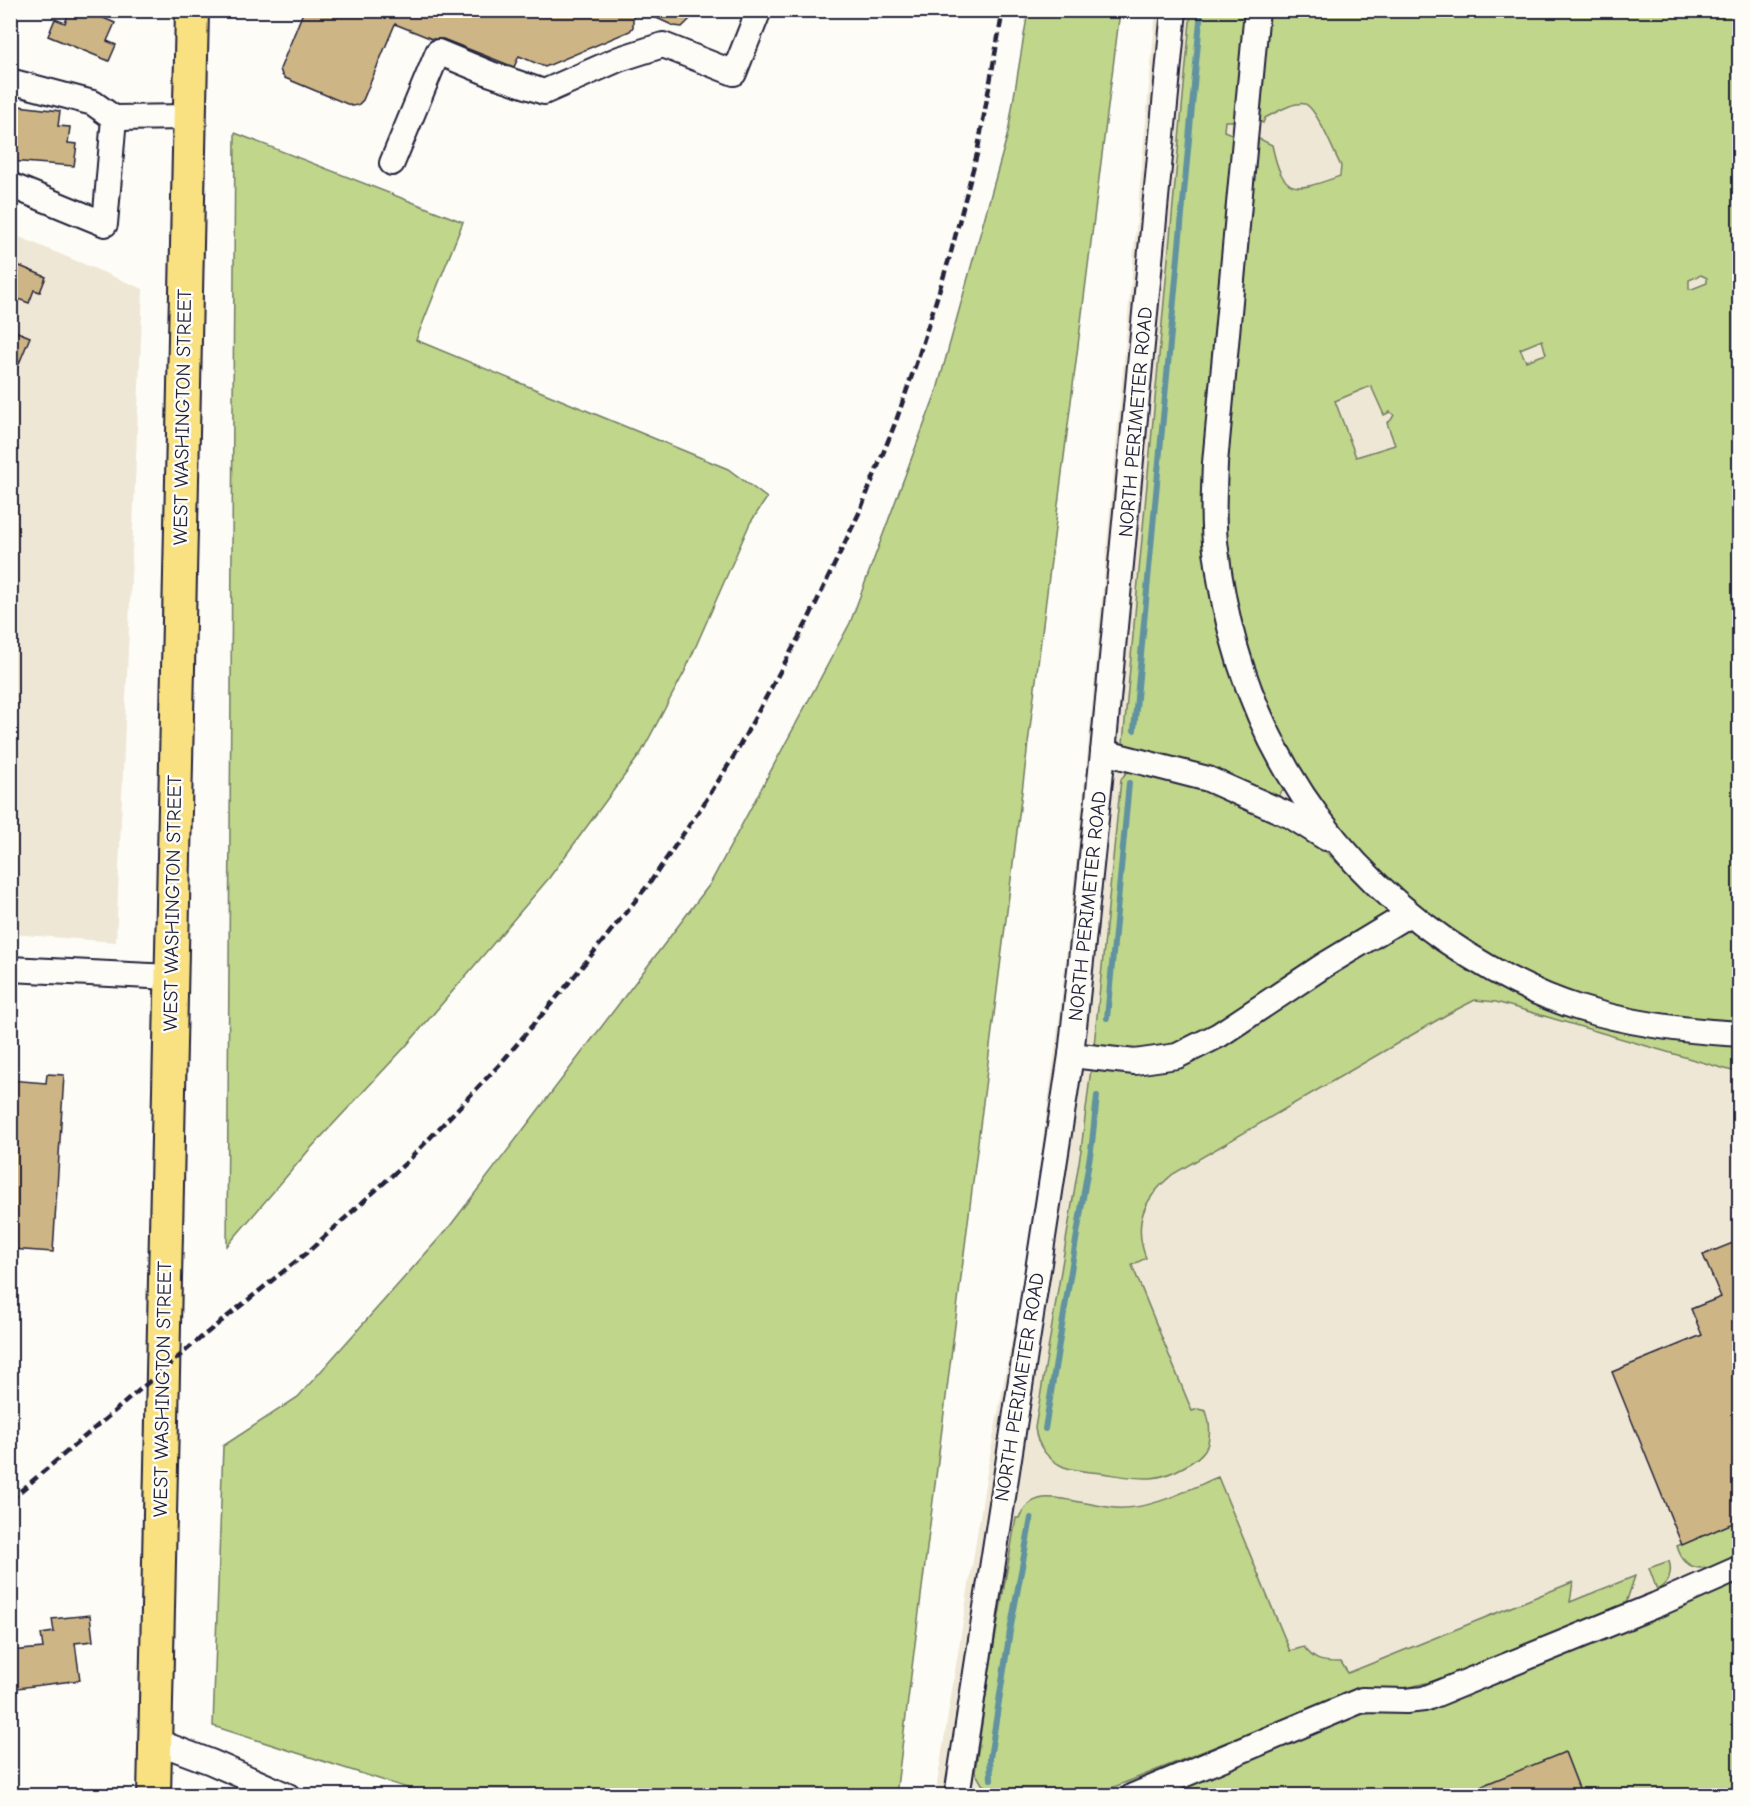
<svg xmlns="http://www.w3.org/2000/svg" width="1750" height="1806" viewBox="0 0 1750 1806" font-family="'Comic Neue',sans-serif">
<rect width="100%" height="100%" fill="#fdfcf7"/>
<filter id="ink" filterUnits="userSpaceOnUse"><feTurbulence type="fractalNoise" baseFrequency=".0167" numOctaves="2"/><feDisplacementMap in="SourceGraphic" scale="12" xChannelSelector="R" yChannelSelector="G"/><feConvolveMatrix kernelMatrix="1 2 1 2 8 2 1 2 1" color-interpolation-filters="sRGB"/></filter>
<g filter="url(#ink)">
<g fill="#efe7d5">
<polygon points="1156,11 1739,11 1739,1795 935,1796 988,1466 1027,1259 1060,1013 1088,749"/>
<polygon points="10,233 143,289 116,942 11,934"/>
</g>
<g fill="#c0d68b" stroke="#717c63" stroke-width="1.5" fill-rule="evenodd">
<polygon points="1028,11 1120,11 896,1795 429,1795 213,1726 223,1446 298,1397 450,1226 710,884 850,623 937,390 1008,133"/>
<polygon points="1191,11 1248,11 1237,117 1232,121 1225,121 1224,131 1234,135 1205,548 1218,632 1235,688 1259,742 1284,788 1278,797 1273,798 1130,749 1123,743"/>
<path d="M1269,11H1739V1023L1715,1022L1638,1012L1578,996L1535,979L1488,956L1414,905L1337,827L1285,749L1247,652L1229,568L1225,502L1226,484L1257,141L1260,139L1272,145C1283,197 1295,192 1340,176L1341,166C1335,155 1316,107 1305,104C1294,101 1275,113 1265,118L1263,123L1260,121ZM1701,275L1707,278V283L1692,289H1689V280ZM1542,340L1546,354L1526,361L1520,349ZM1371,386L1384,415L1390,412L1394,415L1391,420L1387,423L1395,445L1356,457L1335,401Z"/>
<polygon points="235,133 463,222 416,340 728,469 767,498 750,523 685,671 641,753 549,878 406,1046 309,1150 227,1246"/>
<path d="M1140,767L1255,805L1322,848L1374,899L1413,933L1463,966L1510,992L1622,1031L1683,1042L1739,1045V1073L1496,1002L1475,1000L1446,1015L1173,1174C1145,1197 1132,1222 1146,1258L1132,1265L1192,1411L1198,1409L1206,1411C1209,1420 1211,1432 1208,1443C1204,1460 1168,1477 1151,1478C1135,1479 1117,1475 1101,1473C1089,1472 1075,1471 1064,1467C1048,1460 1037,1446 1035,1428L1081,1150L1095,1036L1121,779L1127,772Z"/>
<path d="M1218,1477L1290,1651L1304,1647C1315,1662 1323,1662 1341,1662L1348,1673L1573,1582L1570,1602L1635,1576L1626,1603L1445,1678L1410,1687L1342,1696L1094,1795H995L982,1784L975,1772L990,1667L1016,1518H1019C1023,1508 1031,1500 1043,1498C1058,1495 1097,1507 1116,1508C1151,1510 1187,1490 1218,1477Z"/>
<path d="M1739,1520V1557C1717,1566 1687,1581 1677,1546Z"/>
<path d="M1669,1561C1673,1573 1668,1584 1657,1590L1649,1568Z"/>
<polygon points="1739,1580 1739,1795 1156,1796 1351,1716 1379,1712"/>
</g>
<g fill="none" stroke-linecap="round" stroke-linejoin="round">
<g stroke="#6192a0" stroke-width="6">
<polyline points="1134,730 1201,10"/>
<polyline points="1107,1018 1129,783"/>
<polyline points="1045,1429 1092,1143 1097,1096"/>
<polyline points="991,1779 990,1758 1010,1631 1031,1518"/>
</g>
</g>
<g fill="#ceb585" stroke="#22223b" stroke-width="1.5">
<polygon points="70,10 85,10 115,23 107,41 116,45 109,61 48,36 55,19 65,23"/>
<polygon points="304,10 633,10 633,27 630,31 545,67 519,56 514,67 443,39 432,39 395,24 363,100 358,105 352,106 285,78 282,75 280,69"/>
<polygon points="639,10 699,10 682,27 674,26"/>
<polygon points="10,105 60,111 58,126 70,127 68,143 77,144 74,166 10,161"/>
<polygon points="15,264 46,277 40,292 34,290 29,303 10,296 10,274"/>
<polygon points="10,329 30,337 11,383 10,383"/>
<polygon points="47,1074 64,1075 53,1252 10,1249 10,1080 46,1083"/>
<polygon points="1740,1240 1740,1520 1682,1545 1612,1372 1702,1335 1691,1309 1721,1297 1703,1255"/>
<polygon points="90,1615 93,1641 75,1643 80,1680 10,1689 10,1651 43,1648 41,1634 54,1632 52,1619"/>
<polygon points="1565,1752 1582,1796 1459,1796 1459,1795"/>
</g>
<g fill="none" stroke-linecap="round" stroke-linejoin="round">
<defs>
<g id="minor">
<path d="M1257,10L1215,463C1214,492 1212,521 1216,550C1235,711 1311,847 1445,940C1486,968 1531,993 1579,1008C1631,1024 1685,1031 1740,1034"/>
<polyline points="10,81 93,103 114,118 189,117"/>
<polyline points="392,163 438,52 491,74 544,92 619,59 663,45 734,73 759,10"/>
<polyline points="10,185 105,224 114,118"/>
<polyline points="1103,752 1208,779 1291,816 1326,838"/>
<polyline points="10,969 170,977"/>
<polyline points="1071,1055 1135,1062 1177,1056 1219,1035 1323,966 1409,914"/>
<polyline points="155,1741 211,1762 288,1796"/>
<polyline points="957,1796 1071,1055 1103,752 1174,10"/>
<polyline points="1133,1796 1362,1700 1406,1701 1424,1699 1439,1693 1656,1605 1740,1568"/>
</g>
<polyline id="major" points="154,1796 192,10"/>
</defs>
<use href="#minor" stroke="#22223b" stroke-width="28"/>
<use href="#major" stroke="#22223b" stroke-width="36"/>
<use href="#minor" stroke="#fdfcf7" stroke-width="24"/>
<use href="#major" stroke="#f9e181" stroke-width="32"/>
<polyline stroke="#22223b" stroke-width="4.5" stroke-dasharray="9 4.5" stroke-linecap="butt" points="10,1500 203,1336 310,1250 409,1160 501,1063 563,990 649,884 703,805 734,756 807,622 860,511 896,421 918,358 950,256 977,154 1003,10"/>
</g>
</g>
<g text-anchor="middle" stroke-width="5" stroke-linejoin="round" paint-order="stroke">
<g font-size="20" fill="#22223b" stroke="#fdfcf7">
<text transform="translate(182 417) rotate(-89)" y="7">WEST WASHINGTON STREET</text>
<text transform="translate(1135 422) rotate(-85)" y="7">NORTH PERIMETER ROAD</text>
<text transform="translate(172 903) rotate(-89)" y="7">WEST WASHINGTON STREET</text>
<text transform="translate(1087 906) rotate(-84)" y="7">NORTH PERIMETER ROAD</text>
<text transform="translate(1019 1387) rotate(-81)" y="7">NORTH PERIMETER ROAD</text>
<text transform="translate(162 1389) rotate(-89)" y="7">WEST WASHINGTON STREET</text>
</g>
</g>
<rect width="1750" height="1806" fill="none" stroke="#fdfcf7" stroke-width="36"/>
<rect x="18" y="18" width="1714" height="1770" fill="none" stroke="#22223b" stroke-width="2" filter="url(#ink)"/>
</svg>
